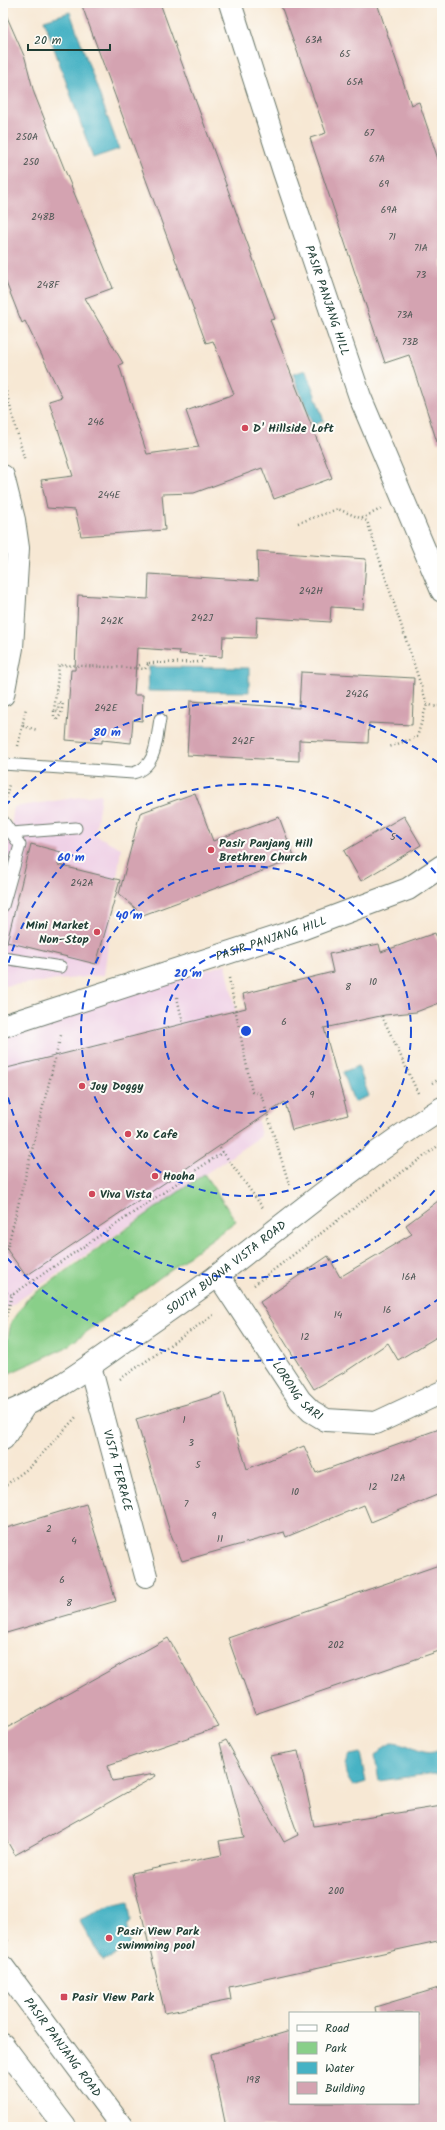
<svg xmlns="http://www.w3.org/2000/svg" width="445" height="2130" viewBox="0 0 445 2130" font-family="Kalam,sans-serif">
<rect width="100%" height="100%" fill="#fdfcf7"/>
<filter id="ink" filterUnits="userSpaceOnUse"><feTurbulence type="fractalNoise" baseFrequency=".025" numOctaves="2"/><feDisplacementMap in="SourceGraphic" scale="8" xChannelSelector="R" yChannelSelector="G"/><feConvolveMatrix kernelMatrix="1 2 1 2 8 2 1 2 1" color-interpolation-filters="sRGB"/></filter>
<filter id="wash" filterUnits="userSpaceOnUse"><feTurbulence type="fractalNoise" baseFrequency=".012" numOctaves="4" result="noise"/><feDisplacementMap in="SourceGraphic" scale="16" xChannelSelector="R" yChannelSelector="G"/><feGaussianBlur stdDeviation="0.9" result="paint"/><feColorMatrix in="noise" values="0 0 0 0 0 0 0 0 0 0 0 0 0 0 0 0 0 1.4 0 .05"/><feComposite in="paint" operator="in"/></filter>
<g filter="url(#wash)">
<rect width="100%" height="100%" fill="#f7e8d4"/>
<g fill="#efd0e6">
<polygon points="101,794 95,835 121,848 104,975 3,986 3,877 14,807"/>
<polygon points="226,964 261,1136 3,1311 3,1033"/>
</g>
<polygon fill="#89cf89" stroke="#54865e" points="204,1174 236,1221 65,1348 3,1376 3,1365 11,1322 28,1298"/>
<g fill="#46b2c4" stroke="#32787c">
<polygon points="70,12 119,149 93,158 44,20"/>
<polygon points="306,370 324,421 313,425 293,374"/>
<polygon points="149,667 249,668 249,692 148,691"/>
<polygon points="358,1066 369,1096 354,1102 343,1072"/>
<path d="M391,1743C411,1743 422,1762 442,1749V1772L379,1781L375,1756L383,1748Z"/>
<path d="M360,1753L366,1782L353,1786C345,1776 342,1766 349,1755Z"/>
<polygon points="128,1902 131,1920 127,1927 130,1948 103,1961 79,1920 111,1906"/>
</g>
<g id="blocks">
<g fill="#d4a3b1">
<polygon points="81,3 160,3 275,319 270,320 332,478 274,499 262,468 194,493 162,494 165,530 81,536 75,510 47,508 41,480 73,476 49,401 62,397 25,321 22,323 3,275 3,8 25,58 34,93 68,178 113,288 85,298 123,363 119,365 147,454 199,447 186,411 234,394 213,341 206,343"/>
<polygon points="280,3 377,3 411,105 419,102 442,171 442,441 437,442 409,355 385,363 310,138 326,133"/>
<polygon points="257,551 366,559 363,609 331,607 330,622 257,617 256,638 223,637 222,657 179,654 180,651 137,648 134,695 143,695 142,721 133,720 131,743 102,740 102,743 66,740 71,670 75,670 78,595 148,599 149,574 258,581"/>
<polygon points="301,672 414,678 412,725 369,723 368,743 299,740 299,761 187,755 190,701 299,708"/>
<polygon points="195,793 213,841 279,817 295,859 143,915 119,894 140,813"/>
<polygon points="404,816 421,845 361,881 344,851"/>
<polygon points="31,844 61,852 58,865 120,880 96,964 7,942"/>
<polygon points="435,933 442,952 442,1002 416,1012 385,1015 324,1028 348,1115 292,1130 285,1102 26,1276 3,1244 3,1069 246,1008 243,994 333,972 329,954 379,944 381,952"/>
<polygon points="442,1198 442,1334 398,1360 388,1343 348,1370 314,1389 260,1302 328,1256 340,1277 412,1234 406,1225"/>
<polygon points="224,1393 247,1469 304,1446 316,1473 442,1428 442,1493 371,1522 364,1505 286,1537 284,1532 182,1561 170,1532 136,1419"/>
<polygon points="86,1504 116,1601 3,1634 3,1529"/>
<polygon points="442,1564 442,1650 255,1714 228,1638"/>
<polygon points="168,1638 219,1727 108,1765 112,1781 155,1774 156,1776 15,1855 3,1834 3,1730"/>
<polygon points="226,1740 284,1842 298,1835 270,1756 298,1751 314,1826 442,1806 442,1940 229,1987 231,2000 165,2013 132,1873 222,1855 219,1841 244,1837 220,1743"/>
<polygon points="442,1987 442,2127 226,2127 211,2054 290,2031 290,2103 418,2103 418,2013 376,2013 375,2007"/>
</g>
</g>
</g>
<g filter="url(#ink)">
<use href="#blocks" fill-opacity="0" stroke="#6b796c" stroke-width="1"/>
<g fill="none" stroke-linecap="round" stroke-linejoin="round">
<defs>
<g id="lane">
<path d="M3,764L133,773C157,767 156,740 160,719"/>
<polyline points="3,821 20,845 3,906"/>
<polyline points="11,833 76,828"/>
<polyline points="3,958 61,967"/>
</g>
<g id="street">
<path id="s1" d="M230,3L284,172L360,397L442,591"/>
<path id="s2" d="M3,1026L304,928L408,889L442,866"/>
<path id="s3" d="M218,1275L300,1400L311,1411L326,1420L376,1423L442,1392"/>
<path id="s4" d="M90,1366L146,1576"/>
</g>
<g id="secondary">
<polyline points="3,476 14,520 18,548 12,648 3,695"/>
<path id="s5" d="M3,1415C52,1396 96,1361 139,1331C166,1312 193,1294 218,1275C292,1218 364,1158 442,1108"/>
</g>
<g id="primary">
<polyline points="3,1439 24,1407"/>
<path id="s6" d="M3,1967L122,2127"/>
</g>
<polyline id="highway" points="3,2045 65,2127"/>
</defs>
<use href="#lane" stroke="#6b796c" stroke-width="13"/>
<use href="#street" stroke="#6b796c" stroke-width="24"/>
<use href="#secondary" stroke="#6b796c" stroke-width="24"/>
<use href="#primary" stroke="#6b796c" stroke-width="24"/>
<use href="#highway" stroke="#6b796c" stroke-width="24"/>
<g stroke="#6b796c" stroke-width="2.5" stroke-dasharray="1 3" stroke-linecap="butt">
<polyline points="3,380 25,461"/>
<polyline points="362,518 381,509"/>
<polyline points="298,523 338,509 367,521 427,704 417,737 389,747"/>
<polyline points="149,663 203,662 204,656"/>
<polyline points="140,665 133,668 145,669 149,663 145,664"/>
<polyline points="427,704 436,707 442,705"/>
<polyline points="54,711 54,716 56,721 61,714 63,703 59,702 58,711 54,711 59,665 133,668"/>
<polyline points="23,726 37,730"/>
<polyline points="18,746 26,708"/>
<polyline points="5,802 9,784"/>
<polyline points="229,978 252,1092 261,1094 290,1187"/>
<polyline points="177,997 183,1024"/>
<polyline points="440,1003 442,1010"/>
<polyline points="382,1016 418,1093"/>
<polyline points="432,1083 442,1078"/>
<polyline points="220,1148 263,1208"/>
<polyline points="3,1265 61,1035"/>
<polyline points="254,1285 368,1197 442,1143"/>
<polyline points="3,1291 12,1295"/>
<polyline points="3,1328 12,1295 223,1152"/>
<polyline points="120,1379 215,1314"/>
<polyline points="3,1487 30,1467 77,1416"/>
<polyline points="3,1934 8,1941"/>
</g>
<use href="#lane" stroke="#fff" stroke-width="11"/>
<use href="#street" stroke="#fff" stroke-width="22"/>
<use href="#secondary" stroke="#fff" stroke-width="22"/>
<use href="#primary" stroke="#fff" stroke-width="22"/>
<use href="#highway" stroke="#fff" stroke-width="22"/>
</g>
</g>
<g fill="none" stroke="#1d4ed8" stroke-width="2" stroke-dasharray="7 5">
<circle cx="246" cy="1031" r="82"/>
<circle cx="246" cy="1031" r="165"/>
<path d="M442 1181A247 247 0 0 1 3 1076M3 986A247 247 0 0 1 442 881"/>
<path d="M440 1298A330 330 0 0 1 5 1256M5 806A330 330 0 0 1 440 764"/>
</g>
<g fill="#d1495b" stroke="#fdfcf7" stroke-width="1.5">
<circle cx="245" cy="428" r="4"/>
<circle cx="211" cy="850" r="4"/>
<circle cx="97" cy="932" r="4"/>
<circle cx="82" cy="1086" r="4"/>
<circle cx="128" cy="1134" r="4"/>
<circle cx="155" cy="1176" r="4"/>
<circle cx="92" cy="1194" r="4"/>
<circle cx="109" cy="1938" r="4"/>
<rect x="60" y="1993" width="8" height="8" rx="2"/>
</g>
<g text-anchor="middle" stroke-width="4" stroke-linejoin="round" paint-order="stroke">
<g font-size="10" fill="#4c5653">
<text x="314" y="43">63A</text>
<text x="345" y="57">65</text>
<text x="355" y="85">65A</text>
<text x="369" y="136">67</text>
<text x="27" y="140">250A</text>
<text x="377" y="162">67A</text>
<text x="31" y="165">250</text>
<text x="384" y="187">69</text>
<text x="389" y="213">69A</text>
<text x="43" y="220">248B</text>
<text x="392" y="240">71</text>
<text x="421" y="251">71A</text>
<text x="421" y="278">73</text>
<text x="48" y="288">248F</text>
<text x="405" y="318">73A</text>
<text x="410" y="345">73B</text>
<text x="96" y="425">246</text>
<text x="109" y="498">244E</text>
<text x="311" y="594">242H</text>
<text x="202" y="621">242J</text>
<text x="112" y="624">242K</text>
<text x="357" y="697">242G</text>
<text x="106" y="711">242E</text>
<text x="243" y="744">242F</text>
<text x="393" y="840">5</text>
<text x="82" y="886">242A</text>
<text x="373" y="985">10</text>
<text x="348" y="990">8</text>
<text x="284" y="1025">6</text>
<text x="312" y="1098">9</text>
<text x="409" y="1280">16A</text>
<text x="387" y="1313">16</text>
<text x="338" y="1318">14</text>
<text x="305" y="1340">12</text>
<text x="184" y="1423">1</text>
<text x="191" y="1446">3</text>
<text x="198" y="1468">5</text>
<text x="398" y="1481">12A</text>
<text x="373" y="1490">12</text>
<text x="295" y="1495">10</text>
<text x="186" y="1507">7</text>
<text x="214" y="1519">9</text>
<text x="49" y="1532">2</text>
<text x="220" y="1542">11</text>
<text x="74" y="1544">4</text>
<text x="62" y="1583">6</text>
<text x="69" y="1606">8</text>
<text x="336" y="1648">202</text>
<text x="336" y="1894">200</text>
<text x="253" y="2083">198</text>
</g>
<g font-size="12" fill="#1f3d34" stroke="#fdfcf7">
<text dy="4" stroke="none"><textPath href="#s1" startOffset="313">PASIR PANJANG HILL</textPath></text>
<text dy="4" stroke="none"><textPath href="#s2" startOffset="282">PASIR PANJANG HILL</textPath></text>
<text dy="4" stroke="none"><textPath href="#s5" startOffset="268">SOUTH BUONA VISTA ROAD</textPath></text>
<text dy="4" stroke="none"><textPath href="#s3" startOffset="141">LORONG SARI</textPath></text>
<text dy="4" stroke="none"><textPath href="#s4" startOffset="108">VISTA TERRACE</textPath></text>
<text dy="4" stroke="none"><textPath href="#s6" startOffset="100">PASIR PANJANG ROAD</textPath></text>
</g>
<g font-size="12" font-weight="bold" fill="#1f3d34" stroke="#fdfcf7" text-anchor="start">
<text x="253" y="432">D' Hillside Loft</text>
<text x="219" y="847">Pasir Panjang Hill<tspan x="219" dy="14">Brethren Church</tspan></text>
<text x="89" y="929" text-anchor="end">Mini Market<tspan x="89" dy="14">Non-Stop</tspan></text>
<text x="90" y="1090">Joy Doggy</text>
<text x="136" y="1138">Xo Cafe</text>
<text x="163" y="1180">Hooha</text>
<text x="100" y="1198">Viva Vista</text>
<text x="117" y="1935">Pasir View Park<tspan x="117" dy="14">swimming pool</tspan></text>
<text x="72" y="2001">Pasir View Park</text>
</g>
</g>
<circle cx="246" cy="1031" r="6" fill="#1d4ed8" stroke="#fdfcf7" stroke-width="2"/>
<g font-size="12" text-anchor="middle" font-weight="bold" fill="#1d4ed8" stroke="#fdfcf7" stroke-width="4" stroke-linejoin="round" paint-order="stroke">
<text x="107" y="736">80 m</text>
<text x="71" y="861">60 m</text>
<text x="129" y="919">40 m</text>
<text x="188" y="977">20 m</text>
</g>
<rect width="445" height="2130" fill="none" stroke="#fdfcf7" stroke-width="16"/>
<rect x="289" y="2012" width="130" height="92" fill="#fdfcf7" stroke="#a4b0a9"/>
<rect x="297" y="2025" width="20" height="6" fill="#ffffff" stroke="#a4b0a9"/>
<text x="325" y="2032" font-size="12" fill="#1f3d34">Road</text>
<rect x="297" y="2042" width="20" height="12" fill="#89cf89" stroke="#a4b0a9"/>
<text x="325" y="2052" font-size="12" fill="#1f3d34">Park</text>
<rect x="297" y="2062" width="20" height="12" fill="#46b2c4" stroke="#a4b0a9"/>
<text x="325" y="2072" font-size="12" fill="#1f3d34">Water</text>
<rect x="297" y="2082" width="20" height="12" fill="#d4a3b1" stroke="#a4b0a9"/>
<text x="325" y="2092" font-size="12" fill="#1f3d34">Building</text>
<path d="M28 44v6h82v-6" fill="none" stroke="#1f3d34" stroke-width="2"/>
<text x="34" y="44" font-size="12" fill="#1f3d34" stroke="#fdfcf7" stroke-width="3" paint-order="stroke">20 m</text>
</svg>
